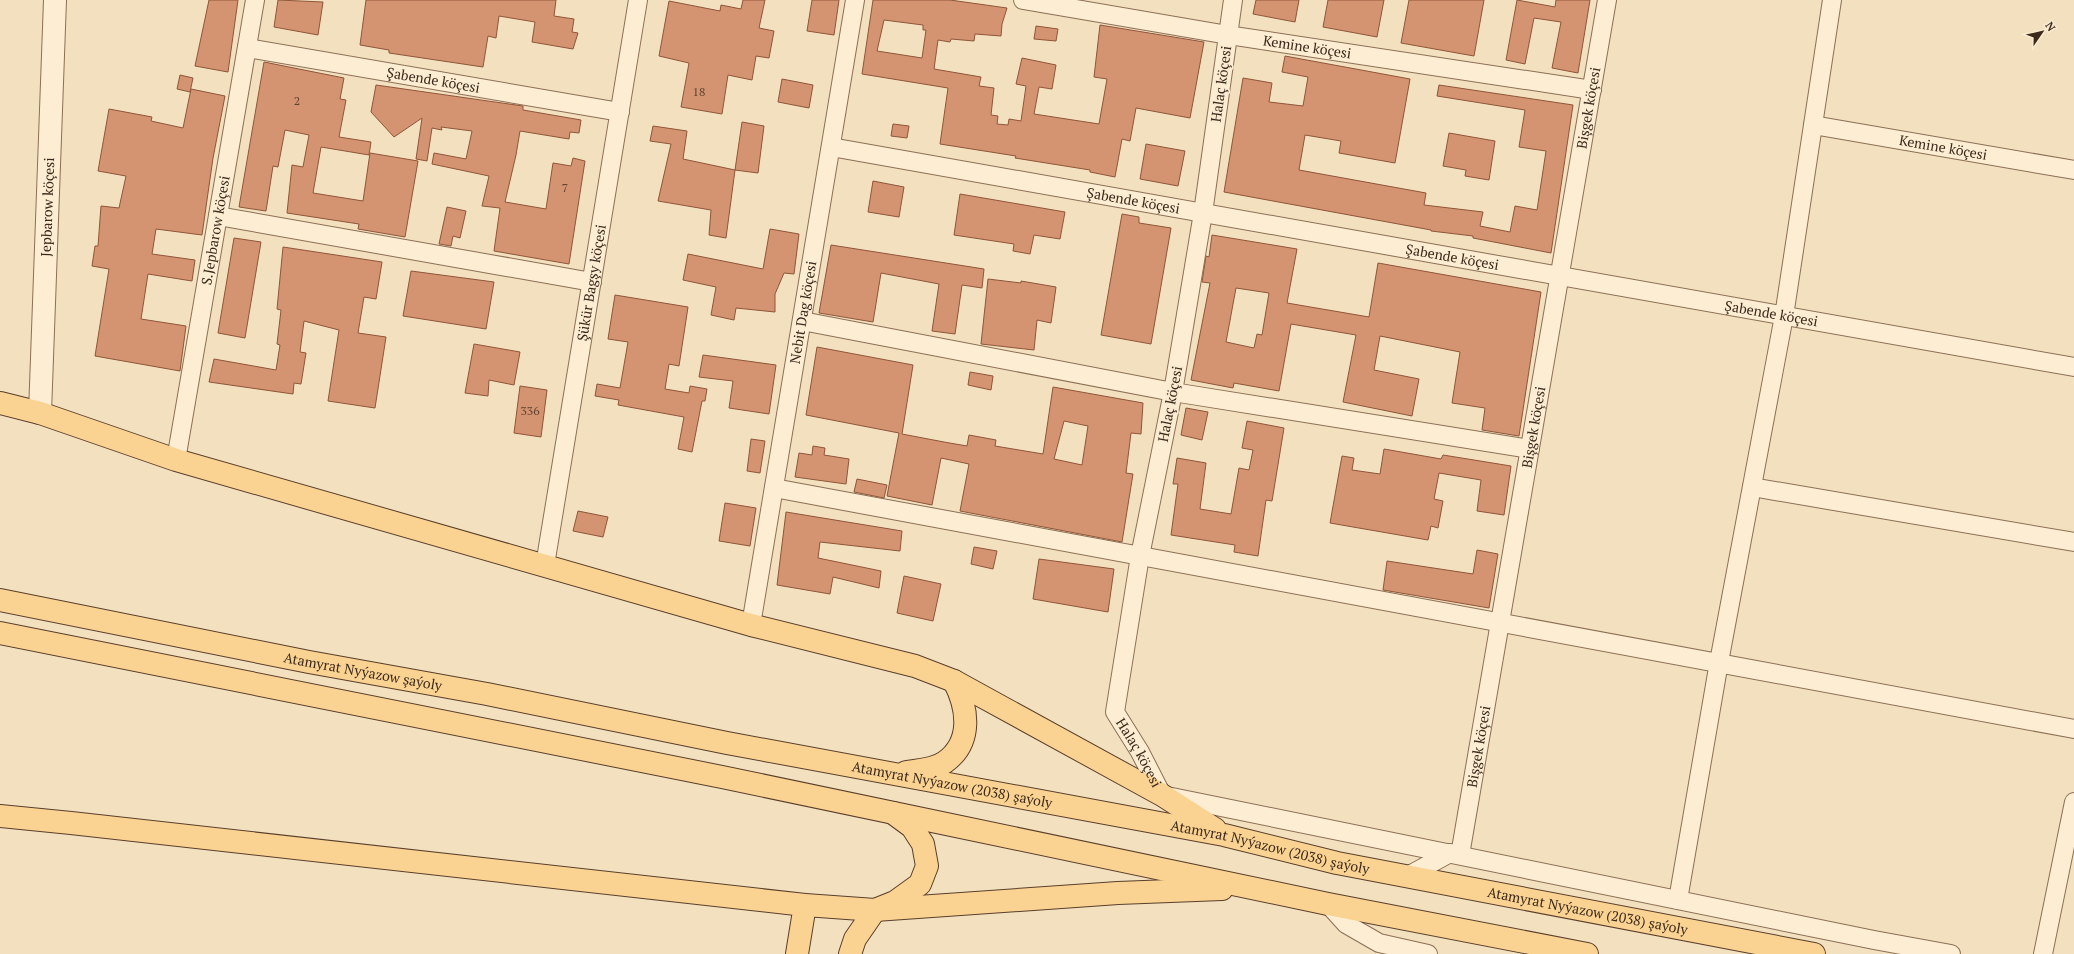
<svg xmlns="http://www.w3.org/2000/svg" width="2074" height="954" viewBox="0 0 2074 954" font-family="'PT Serif',serif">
<rect width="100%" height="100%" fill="#f2e0bf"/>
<g fill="#d49471" stroke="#8f5539" fill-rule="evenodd">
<polygon points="209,0 238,0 228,72 195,66"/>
<polygon points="278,0 323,2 318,35 274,27"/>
<polygon points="366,0 556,0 554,16 574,19 572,32 578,33 573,49 532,42 535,22 499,16 496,38 488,36 483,67 389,53 389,50 360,45"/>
<polygon points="743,0 765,0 759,28 774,31 769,58 756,56 752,80 728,75 722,114 681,107 689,63 659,56 669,1 720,11 721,5 741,9"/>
<polygon points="812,0 839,0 834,35 807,31"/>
<path d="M873,0H950L1007,8L1002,24L1001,36L975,34L974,41L951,39L950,42L938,40L934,69L981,77L979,86L994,88L991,115L998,116L997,124L1008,125L1009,119L1021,121L1026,86L1016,84L1022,58L1056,65L1052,89L1039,87L1034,114L1099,124L1107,79L1094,77L1100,25L1204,42L1190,118L1136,108L1130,141L1122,139L1115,177L1090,172V170L1015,158L1016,156L940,144L948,88L862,74ZM884,20L923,25V30H926L922,58L877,51Z"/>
<polygon points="1256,0 1299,0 1295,22 1253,14"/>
<polygon points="1328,0 1384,0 1377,37 1323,27"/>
<polygon points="1409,0 1484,0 1474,56 1401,43"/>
<polygon points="1517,0 1555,7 1556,0 1590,0 1578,73 1552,68 1561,22 1534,18 1525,64 1506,60"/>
<polygon points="1036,26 1058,29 1056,41 1034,39"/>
<polygon points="1285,56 1410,79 1395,163 1339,153 1341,141 1305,135 1299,170 1426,193 1424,205 1483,212 1480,226 1510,232 1515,206 1537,210 1546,151 1519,147 1525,110 1437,96 1439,85 1573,105 1551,253 1473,238 1473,236 1431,231 1431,230 1224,192 1243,78 1272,83 1269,102 1303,106 1308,77 1282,72"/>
<polygon points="264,62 344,78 340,99 346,100 339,137 371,142 369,155 321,147 313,193 363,201 370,153 418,161 405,237 358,229 359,224 287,213 292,165 303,167 309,135 285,130 278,167 273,166 266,211 239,207"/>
<polygon points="180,75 193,78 190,92 177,89"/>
<polygon points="782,79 813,85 809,108 778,102"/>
<polygon points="376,85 523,106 523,110 581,120 579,133 570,132 569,139 520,131 516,155 505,202 546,209 553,163 571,166 573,158 585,161 569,264 494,251 500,208 482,206 489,176 432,164 434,153 466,159 472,131 441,127 442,130 432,128 427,161 416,159 422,118 394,137 371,112"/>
<polygon points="191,89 225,96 213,158 202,235 156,229 152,254 195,260 192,281 148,274 141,319 186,326 180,371 95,356 109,269 92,266 95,246 98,246 101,206 119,208 126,176 98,171 109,109 152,117 151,121 183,128"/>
<polygon points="742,122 764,126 758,173 735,170"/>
<polygon points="893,124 909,126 907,138 891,136"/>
<polygon points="653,126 687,131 683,159 735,170 726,238 709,235 711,210 658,201 671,144 650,141"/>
<polygon points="1449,133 1495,141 1489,180 1465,176 1466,170 1443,166"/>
<polygon points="1146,144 1185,151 1178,186 1140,179"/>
<polygon points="873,181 904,187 899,217 868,212"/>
<polygon points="960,194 1065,212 1060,239 1034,235 1030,254 1013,251 1014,244 954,235"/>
<polygon points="447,207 466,211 460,238 453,236 451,246 439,244"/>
<polygon points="1122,214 1139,217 1139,223 1171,228 1151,344 1101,335"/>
<polygon points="770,229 799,234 794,274 784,273 775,294 775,312 736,308 734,320 711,315 716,287 683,280 688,254 763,269"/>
<path d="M1212,235L1297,249L1287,303L1369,317L1378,263L1541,292L1519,436L1482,430L1485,408L1452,403L1460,352L1380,336L1374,370L1419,379L1412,416L1343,402L1356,335L1291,324L1279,391L1234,383L1233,388L1191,380L1210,283L1202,282L1206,256L1209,257ZM1236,288L1269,293L1262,335L1257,334L1254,348L1226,342Z"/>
<polygon points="234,238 261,242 245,338 218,333"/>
<polygon points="831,245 984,269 982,288 962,285 955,334 932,331 939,284 881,273 873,322 819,313"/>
<polygon points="283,247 382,262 376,299 364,297 358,333 386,337 375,408 328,401 339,330 304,321 300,352 306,353 301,384 294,383 293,394 209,382 214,359 276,370 280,345 277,344 281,310 277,309"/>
<polygon points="411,271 494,282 486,329 403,316"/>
<polygon points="988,279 1021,283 1021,281 1056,287 1051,323 1037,320 1034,350 981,344"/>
<polygon points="615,295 688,307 679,366 669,364 665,389 689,393 690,386 707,389 705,401 702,401 692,452 678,449 684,417 618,405 619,400 595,396 597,384 620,388 628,342 608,339"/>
<polygon points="474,344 520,352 514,385 489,380 488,396 465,393"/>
<path d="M817,347L913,365L902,434L944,442L967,446L969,435L996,440L995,446L1043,454L1053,387L1143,403L1141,434L1131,433L1126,473L1133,474L1122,542L960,511L969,464L941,458L932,505L887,496L899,433L806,415ZM1064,421L1088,426L1082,465L1054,459Z"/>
<polygon points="703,355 776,365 769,414 729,408 733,381 699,377"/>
<polygon points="970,372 993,376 991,390 968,385"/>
<polygon points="520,386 547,390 541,437 514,433"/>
<polygon points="1186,408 1208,412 1202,440 1181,435"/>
<polygon points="1247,421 1284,428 1272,501 1266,500 1258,556 1234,552 1235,545 1171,535 1178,484 1173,484 1177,458 1206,463 1200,509 1231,514 1239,468 1249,470 1253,450 1242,448"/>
<polygon points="751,439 765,441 760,473 747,471"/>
<polygon points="813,446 825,448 824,455 849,459 846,484 795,477 799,453 812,455"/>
<polygon points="1384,449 1441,459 1443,455 1511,466 1504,515 1477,511 1481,480 1439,473 1434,499 1443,501 1438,528 1431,526 1428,540 1330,523 1342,456 1354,458 1352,470 1380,474"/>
<polygon points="857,479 887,485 884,498 854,492"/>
<polygon points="725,503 756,508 750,546 719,541"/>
<polygon points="578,511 608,517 603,537 573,531"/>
<polygon points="786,512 902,531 900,551 820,542 818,558 881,571 879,588 833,577 830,594 777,585"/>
<polygon points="974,547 997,551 993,569 971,564"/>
<polygon points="1477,550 1498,554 1489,608 1383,590 1387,561 1473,574"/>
<polygon points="1039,559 1114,569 1108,612 1033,599"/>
<polygon points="904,576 941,584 933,621 897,613"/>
</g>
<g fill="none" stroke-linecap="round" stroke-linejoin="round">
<defs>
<g id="minor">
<path id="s1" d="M1023,0L1228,35L1592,90"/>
<path id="s2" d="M1233,0L1203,213L1173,392L1140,556L1115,712L1140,752L1162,795L1874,940L1951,954"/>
<path id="s3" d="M247,48L620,112"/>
<path id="s4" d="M1813,125L2074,170"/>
<path id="s5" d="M831,147L2074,367"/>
<polyline points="218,216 592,282"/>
<polyline points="802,321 1173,392 1530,449"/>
<path id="s6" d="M176,460L255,0"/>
<polyline points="1752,487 2074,542"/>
<polyline points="774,488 2074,729"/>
<path id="s7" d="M545,565L638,0"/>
<path id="s8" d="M751,625L855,0"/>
<path id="s9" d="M1460,855L1607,0"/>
<polyline points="1406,877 1450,853"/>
<polyline points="1678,900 1719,662 1784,316 1832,0"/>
<polyline points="1328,904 1346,924 1379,943 1428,954"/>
<polyline points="2043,954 2074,802"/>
</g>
<g id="tertiary">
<path id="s10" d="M40,413L55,0"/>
</g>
<g id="primary">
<polyline points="0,403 40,413 176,460 751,625 915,666 954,681 1162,795 1215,829"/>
<path id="s11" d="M0,600L309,662L487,694L727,743L1224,835L1337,863L1814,954"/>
<polyline points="0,633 722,777 1328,904 1587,954"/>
<path d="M906,772C919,770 934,770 945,762C973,742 968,708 954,681"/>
<polyline points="0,816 71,823 805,905 875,910 1118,893 1222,889"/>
<polyline points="797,954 805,905"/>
<polyline points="850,954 855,939 875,910 895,902 920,884 927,866 923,844 912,827 893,813"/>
</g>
</defs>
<use href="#minor" stroke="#8d6f55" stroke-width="20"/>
<use href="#tertiary" stroke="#8d6f55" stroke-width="24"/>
<use href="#primary" stroke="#5a3e2a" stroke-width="24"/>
<use href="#minor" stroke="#fcedd3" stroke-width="18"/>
<use href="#tertiary" stroke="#fcedd3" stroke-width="22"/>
<use href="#primary" stroke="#fad393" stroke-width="22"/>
</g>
<g text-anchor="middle" stroke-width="3.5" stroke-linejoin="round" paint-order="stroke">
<g font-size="12" fill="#614430">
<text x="699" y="96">18</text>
<text x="297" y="105">2</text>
<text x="565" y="192">7</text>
<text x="530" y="415">336</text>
</g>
<g font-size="14" fill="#3b291b" stroke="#f9ead0">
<text dy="5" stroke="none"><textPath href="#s1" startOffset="288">Kemine köçesi</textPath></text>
<text dy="5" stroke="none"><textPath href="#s3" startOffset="189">Şabende köçesi</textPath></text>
<text transform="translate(1221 84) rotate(-82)" y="5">Halaç köçesi</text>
<text dy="5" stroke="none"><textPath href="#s9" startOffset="758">Bişgek köçesi</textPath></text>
<text dy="5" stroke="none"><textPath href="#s4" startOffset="132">Kemine köçesi</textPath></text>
<text dy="5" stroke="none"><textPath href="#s5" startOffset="307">Şabende köçesi</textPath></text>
<text dy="5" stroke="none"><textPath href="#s10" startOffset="206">Jepbarow köçesi</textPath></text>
<text dy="5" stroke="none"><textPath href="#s6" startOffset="233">S.Jepbarow köçesi</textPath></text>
<text dy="5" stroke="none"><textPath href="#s5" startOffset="631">Şabende köçesi</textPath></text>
<text dy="5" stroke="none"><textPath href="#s7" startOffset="286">Şükür Bagşy köçesi</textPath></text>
<text dy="5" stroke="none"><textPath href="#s8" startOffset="317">Nebit Dag köçesi</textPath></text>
<text dy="5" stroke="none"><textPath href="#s5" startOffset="955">Şabende köçesi</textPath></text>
<text transform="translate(1170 404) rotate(-79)" y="5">Halaç köçesi</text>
<text dy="5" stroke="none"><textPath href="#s9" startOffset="434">Bişgek köçesi</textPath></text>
<text dy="5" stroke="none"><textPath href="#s11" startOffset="370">Atamyrat Nyýazow şaýoly</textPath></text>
<text dy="5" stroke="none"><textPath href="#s9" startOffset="110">Bişgek köçesi</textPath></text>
<text dy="5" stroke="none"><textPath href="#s2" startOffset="769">Halaç köçesi</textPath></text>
<text dy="5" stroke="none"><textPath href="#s11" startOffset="970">Atamyrat Nyýazow (2038) şaýoly</textPath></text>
<text dy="5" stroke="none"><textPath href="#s11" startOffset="1294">Atamyrat Nyýazow (2038) şaýoly</textPath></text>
<text dy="5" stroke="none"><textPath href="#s11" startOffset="1618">Atamyrat Nyýazow (2038) şaýoly</textPath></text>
</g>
</g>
<g transform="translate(2042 32) rotate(56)" stroke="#f9ead0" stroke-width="3" paint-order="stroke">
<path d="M0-3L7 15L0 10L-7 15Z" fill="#3b291b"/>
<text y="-6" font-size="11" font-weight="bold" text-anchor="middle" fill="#3b291b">N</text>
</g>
</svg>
